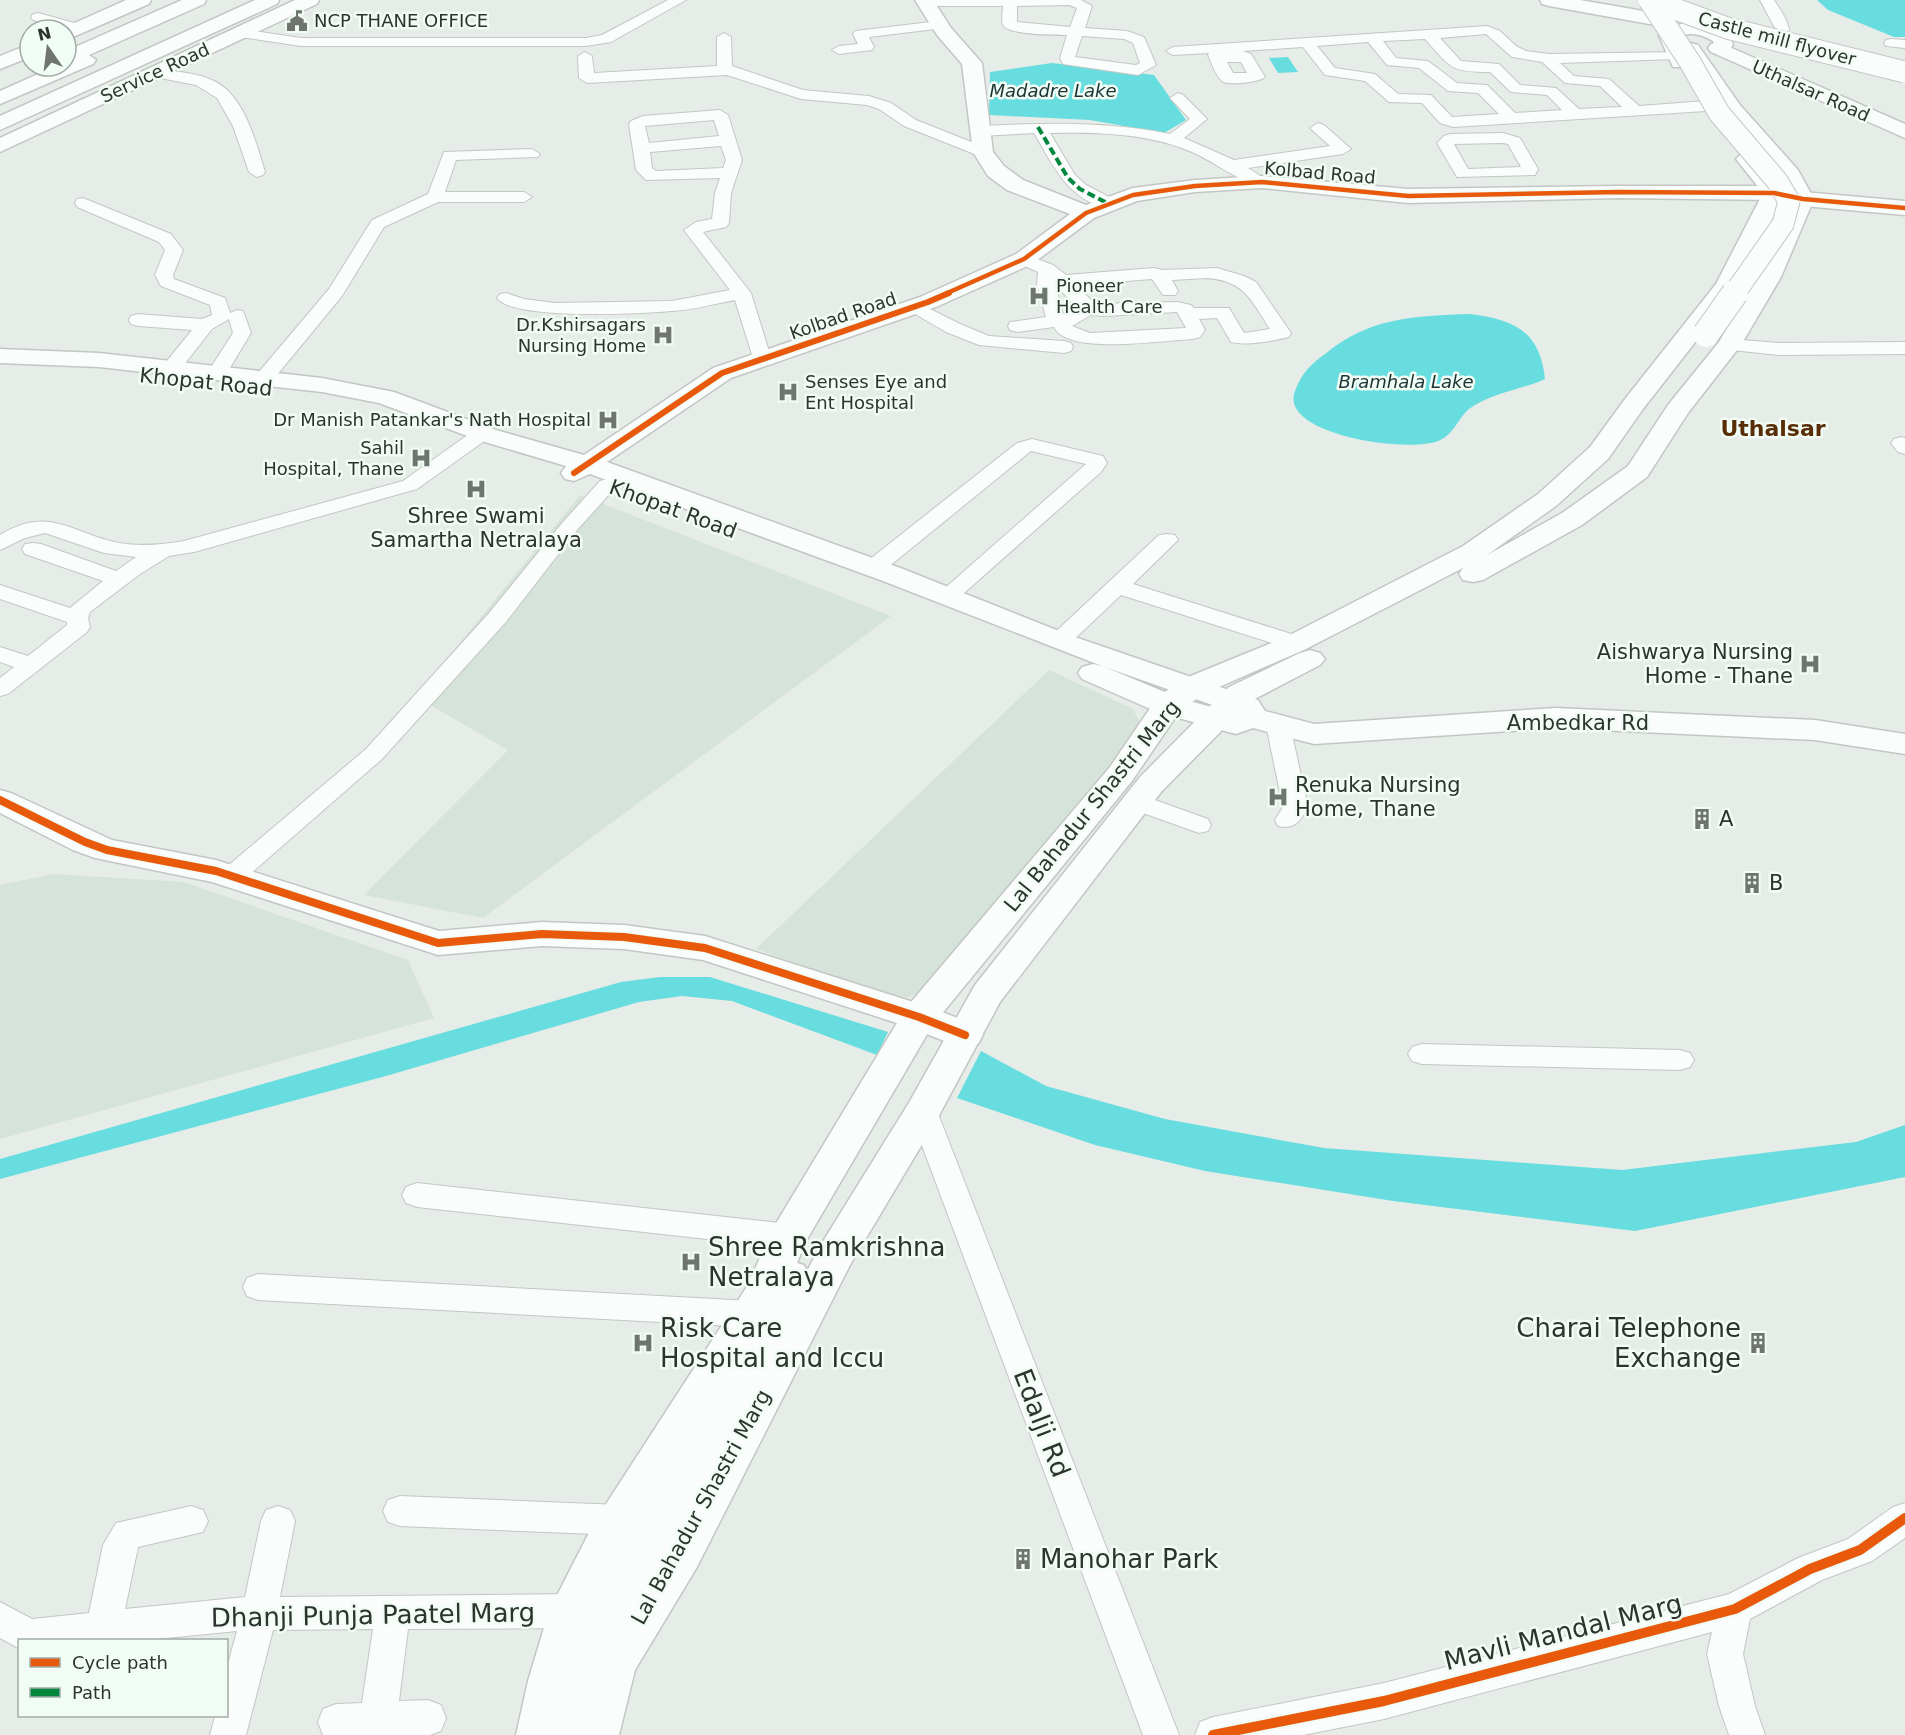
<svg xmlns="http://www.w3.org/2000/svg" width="1905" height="1735" viewBox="0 0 1905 1735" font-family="'DejaVu Sans',sans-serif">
<rect width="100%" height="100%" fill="#e6ece8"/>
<g fill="#d6e3da">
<polygon points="580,495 891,616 483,918 364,895 508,750 416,697"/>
<polygon points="1049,670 1133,709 1141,725 1138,740 918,994 898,1000 756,949"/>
<polygon points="53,874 184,882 408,960 434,1018 0,1139 0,885"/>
</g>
<g fill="#67dddf">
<polygon points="1817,0 1905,0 1905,37 1894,37 1828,10"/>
<polygon points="1288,57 1298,72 1278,73 1269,58"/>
<polygon points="1052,63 1154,75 1186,120 1164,133 1090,120 989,115 990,72"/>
<path d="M1470,314C1515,320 1540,331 1545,379C1521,390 1491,393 1469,409C1458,418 1454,435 1438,441C1409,452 1308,438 1295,406C1291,397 1296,388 1300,380C1306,369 1315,361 1325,354C1370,317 1414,316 1470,314Z"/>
<polygon points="660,977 710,977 888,1032 877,1055 732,1001 682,996 639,1002 386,1076 0,1179 0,1159 621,982"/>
<polygon points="981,1051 1046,1086 1165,1119 1324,1148 1622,1170 1856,1142 1905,1125 1905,1177 1635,1231 1393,1201 1205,1171 1095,1145 957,1098"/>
</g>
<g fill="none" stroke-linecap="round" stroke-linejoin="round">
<defs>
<g id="street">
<polygon points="668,0 686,0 611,42 586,46 301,46 240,37 233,33 240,29 301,38 586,38 602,35"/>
<path d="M919,0H1081L1092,6L1085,28L1127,31L1144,37L1156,65L1138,75L1063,64L1060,58L1067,35C1056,35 1008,35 1003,25C1001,20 1003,11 1003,6H925L920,5ZM1069,5L1077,8L1070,27L1017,22V6ZM1082,36L1124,39L1133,43L1140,63L1136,65L1075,57Z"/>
<path d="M1760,0H1774C1784,15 1796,32 1786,50L1781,51L1774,47L1775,28Z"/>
<polygon points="38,13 82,25 84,28 77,32 33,20 31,17 33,14"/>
<polygon points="939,21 946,25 944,28 869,37 874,47 872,50 839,54 832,50 839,46 858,44 853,34 855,31"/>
<path d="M1487,26L1500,31L1516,46L1526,51L1549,54L1681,52L1683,55L1681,58L1676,59L1560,63L1574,76L1609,79L1639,106L1706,101L1714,106L1706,111L1453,127L1440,123L1422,103L1389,102L1365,81L1325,75L1303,47L1243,51L1251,54L1265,77C1260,82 1228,86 1222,81C1216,76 1211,62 1208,55L1209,53L1173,55L1166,51L1173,47ZM1486,34L1512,57L1542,62L1565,83L1600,86L1622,107L1579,109L1556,88L1520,85L1499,64L1461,61L1440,38ZM1425,39C1451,68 1450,72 1490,72L1511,92L1547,95L1562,110L1515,113L1487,85L1457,83L1428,61L1396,58L1383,41ZM1368,42L1387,65L1419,68L1448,91L1478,93L1499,114L1452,117L1431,95L1398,94L1375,74L1335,68L1317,46ZM1227,62H1241L1247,73H1233Z"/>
<polygon points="724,33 731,37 732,66 803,90 869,96 891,103 916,120 989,149 991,152 983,157 977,155 904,126 879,109 867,105 801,99 727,75 587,83 579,78 578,56 585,52 592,56 594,73 717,66 717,37"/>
<polygon points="1891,39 1905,40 1905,48 1886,46 1884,43 1886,40"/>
<path d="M155,68C174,72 196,72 214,81C245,96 256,143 265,172L263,175L257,177L249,172L233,126L217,98L196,85L150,76L147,73L150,70Z"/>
<path d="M1178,93L1183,95L1207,119L1184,138L1234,160L1330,146L1310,128L1318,123L1324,125L1351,149L1343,154L1248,168L1270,182L1268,186L1262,187C1235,180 1213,160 1187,150C1145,133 1095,132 1050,133L1075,175L1086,185L1115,200L1117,204L1115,208L1109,209C1067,199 1054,167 1034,133L980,136L972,131L980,126C1044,123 1106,121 1170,134L1190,119L1170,98Z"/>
<path d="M720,110L728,115L742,160L731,193L729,223L726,227L703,232L751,293L771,358L769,362H755L753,358L735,300C714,304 692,310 671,311C642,314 512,320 497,298L500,294L506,293L524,299L555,303L672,301L730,290L684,230L696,222L712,219L715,193L720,178L646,180L636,170L629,124L631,121L643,116ZM714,120L719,136L649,143L645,126ZM721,146L726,160L723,168L656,171L652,168L650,152Z"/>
<path d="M1503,133L1520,138L1538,169L1535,175L1457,177L1437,143L1444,136L1450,134ZM1503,143L1508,144L1521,167L1468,169L1454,144Z"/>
<polygon points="532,149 540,154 538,157 456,160 445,192 524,192 532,197 524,202 438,202 384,227 342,296 272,381 258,381 255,377 258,373 329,289 372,220 428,194 444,152"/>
<polygon points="83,198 171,234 183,250 173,275 174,279 225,298 230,313 237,310 243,311 251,333 225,376 211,376 208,372 233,333 229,319 212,329 179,371 165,371 162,367 192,330 138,326 131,324 129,320 131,316 138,314 202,319 212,315 210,305 161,286 155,275 165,250 159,242 77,207 75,203 77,199"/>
<path d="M1024,254L1053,265L1066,275L1154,268L1163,270L1217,268L1244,276L1256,282L1291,333L1289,337C1271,341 1249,346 1231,342L1217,318L1199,319L1205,330L1200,337L1193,339C1164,340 1068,356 1054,327L1017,332L1010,330L1008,326L1010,322L1046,317L1037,285L1038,272L1018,263L1015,259L1018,255ZM1207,278C1245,281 1251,300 1270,329L1244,333L1229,308H1194L1191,305L1177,302L1095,304L1076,285L1152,279L1163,295H1175L1178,291L1172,280ZM1055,284L1077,308L1063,314ZM1177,312L1186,328L1090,333L1072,326L1091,315L1104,316Z"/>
<polygon points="916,302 960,324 989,336 1064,341 1071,343 1073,347 1071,351 1064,353 979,345 946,332 910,311 907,307 910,303"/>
<polygon points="1729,339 1779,343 1905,342 1905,354 1779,355 1722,349 1720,345 1722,341"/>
<path d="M483,427L490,429L493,433L490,437L417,489L194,552L169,556L140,574L90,612L88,618L90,627L87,632L8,694L0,696V678L14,667L0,662V647L28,656L67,625V622L0,599V585L70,608L103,581L25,554L22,549L25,544L33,543L41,544L116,571L136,557L104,553L45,533L25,538L0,550V535C47,506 69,531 114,542C137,547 161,545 184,541L403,481L476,429Z"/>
<polygon points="1901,437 1905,438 1905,454 1898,452 1891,443 1894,439"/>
<polygon points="1032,439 1103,456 1107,463 1101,472 955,601 947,603 939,601 936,596 1086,464 1031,451 881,573 873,574 865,573 862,568 865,563 1017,443"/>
<polygon points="607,479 614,481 617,485 614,489 577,530 505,623 382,759 241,882 232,885 223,882 219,876 223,870 366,749 489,613 563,522 600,481"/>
<polygon points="1167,534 1175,535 1178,540 1133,584 1304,638 1307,643 1304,648 1296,650 1288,648 1121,595 1067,646 1059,648 1051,646 1048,641 1051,636 1159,535"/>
<path d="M1278,718L1286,720L1290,725L1308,808C1300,821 1295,830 1278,826L1275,820L1283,807L1266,725L1270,720Z"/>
<polygon points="1138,794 1208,819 1211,825 1208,831 1199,833 1129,808 1126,802 1129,796"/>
<polygon points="1422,1044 1680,1050 1690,1053 1694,1060 1690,1067 1680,1070 1422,1064 1412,1061 1408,1054 1412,1047"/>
<polygon points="923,1100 933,1103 937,1111 1179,1735 1143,1735 909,1111 913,1103"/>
<polygon points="417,1183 789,1224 800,1227 804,1236 800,1245 789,1248 417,1207 406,1203 402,1195 406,1187"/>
<polygon points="258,1274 751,1301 762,1305 767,1314 762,1323 751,1327 258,1300 247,1296 243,1287 247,1278"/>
<polygon points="400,1496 620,1505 632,1509 637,1520 632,1531 620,1535 400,1526 388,1522 383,1511 388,1500"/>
<polygon points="1905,1503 1905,1538 1872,1561 1822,1580 1750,1619 1743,1654 1755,1706 1765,1735 1729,1735 1719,1706 1707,1654 1712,1632 1384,1719 1303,1735 1195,1735 1200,1722 1213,1717 1384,1683 1729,1594 1798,1558 1848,1539 1893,1507"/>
<polygon points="191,1506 203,1510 208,1521 203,1532 138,1547 125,1609 245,1597 261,1521 266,1510 278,1506 290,1510 295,1521 280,1597 572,1594 584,1599 590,1611 584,1623 572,1628 408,1629 399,1701 428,1700 441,1705 446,1718 441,1731 430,1735 323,1735 318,1722 323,1709 336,1704 362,1703 373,1629 273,1630 246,1735 210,1735 215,1716 226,1716 226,1671 237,1631 146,1640 20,1640 20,1649 0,1638 0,1602 32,1619 89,1613 103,1545 116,1523"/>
</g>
<g id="secondary">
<polygon points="126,0 151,0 149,4 73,37 66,39 66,30 59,30"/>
<polygon points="295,0 319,0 317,4 0,152 0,138"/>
<path d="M915,0H933L951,28L982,63L993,152L1004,166L1023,180L1086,205L1133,188L1195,180L1262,176L1408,189L1619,186H1774L1803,192L1905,201V215L1803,206L1774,200L1619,198L1408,203L1262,188L1195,192L1137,201L1094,218L1032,264L936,307L731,378L607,462L903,569L1069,635L1258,700L1265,711L1314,724L1556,708L1815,720L1905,734V754L1815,740L1556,728L1314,744L1253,728L1236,734L1225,731L1157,712L1082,679L1078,673L1082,667L1093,664L1102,666L883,581L590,474L574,481L565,479L561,473L566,466L478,440L379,403L322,392L99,367L0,363V349L99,353L322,378L394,392L496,430L584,455L713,368L920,297L1016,254L1070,214L1007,190L988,176L973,152L962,64L937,35ZM1105,667L1235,713L1236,714L1179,698Z"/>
<polygon points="1540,0 1580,0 1655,13 1662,15 1664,19 1662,23 1655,25 1549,6 1542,4"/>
<polygon points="1718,42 1905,124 1905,138 1711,52 1708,48 1711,44"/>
<polygon points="30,44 30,57 0,69 0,56"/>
<polygon points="0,790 11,793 112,840 216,860 439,931 542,922 624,925 705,936 932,1008 978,1026 983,1035 978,1044 965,1048 952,1044 906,1026 703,960 624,949 542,946 438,955 212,882 95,858 73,850 0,813"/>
</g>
<path id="primary" d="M1688,22L1710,26L1730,35L1733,45L1730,49H1716L1713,41C1703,35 1690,31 1679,37L1683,47L1691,43L1698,45L1740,105L1798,170L1814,199L1781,277L1741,345L1688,413L1647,477L1582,525L1483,580L1473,582L1463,580L1459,574L1463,568L1306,649L1203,694L1179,712L1132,781L932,1026L806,1241L797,1263L804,1265L807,1271L822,1243L910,1101L975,985L1140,777L1229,687L1300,653L1310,650L1320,653L1325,659L1320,665L1251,701L1162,791L1000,1002L936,1121L850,1265L697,1567L635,1670L619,1735H516L528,1681L549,1611L595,1521L746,1288L775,1225L906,1008L1110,767L1157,698L1181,680L1286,637L1463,546L1538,494L1590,447L1625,399L1716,284L1763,193L1736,159L1740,155L1747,153L1754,155L1785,193L1739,286L1643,409L1608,459L1556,506L1487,555L1562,513L1628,466L1668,405L1719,342L1757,277L1792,199L1781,177L1726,113L1688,58L1690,63L1687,67H1673L1659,36L1667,28Z"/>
<g id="highway">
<polygon points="182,0 206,0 204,4 89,55 96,60 93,64 0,104 0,91 56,66 66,66 66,51"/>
<polygon points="255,0 279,0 277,4 0,130 0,116"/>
</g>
</defs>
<use href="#street" stroke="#c3c7c4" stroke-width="2"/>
<use href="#secondary" stroke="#c3c7c4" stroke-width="3"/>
<use href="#primary" stroke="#c3c7c4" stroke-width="3"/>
<use href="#highway" stroke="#c3c7c4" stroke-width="3"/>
<use href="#street" fill="#fbfcfc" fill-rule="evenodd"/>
<use href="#secondary" fill="#fbfcfc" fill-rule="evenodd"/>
<use href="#primary" fill="#fbfcfc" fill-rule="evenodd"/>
<use href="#highway" fill="#fbfcfc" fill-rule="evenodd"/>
<defs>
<g id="primary-bridge-far1">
<polyline points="1649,0 1690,62 1719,113 1777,181 1789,201 1783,224 1734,294"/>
<polyline points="1651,0 1727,28 1905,72"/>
</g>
<polyline id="primary-bridge" points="1706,334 1735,293"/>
</defs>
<use href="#primary-bridge-far1" stroke="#c3c7c4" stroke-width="23" stroke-linecap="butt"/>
<use href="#primary-bridge" stroke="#c3c7c4" stroke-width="28" stroke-linecap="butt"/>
<use href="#primary-bridge-far1" stroke="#fbfcfc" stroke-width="21"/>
<use href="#primary-bridge" stroke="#fbfcfc" stroke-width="26"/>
<polyline stroke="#00873e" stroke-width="4" stroke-dasharray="8 4" stroke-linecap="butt" points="1038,127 1068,178 1080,189 1109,204"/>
<defs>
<polyline id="cycleway-far3" points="945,294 1024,259 1086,213 1133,195 1195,186 1262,182 1408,196 1619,192 1774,193 1803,199 1905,208"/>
<polyline id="cycleway-far2" points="574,473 722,373 928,302 949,293"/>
<polyline id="cycleway-far1" points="0,800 85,842 107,850 216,871 438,943 542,934 624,937 705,948 919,1017 965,1035"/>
<polyline id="cycleway" points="1213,1735 1384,1701 1735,1609 1810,1569 1860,1550 1905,1518"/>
</defs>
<use href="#cycleway-far3" stroke="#f0fcf4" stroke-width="7"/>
<use href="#cycleway-far2" stroke="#f0fcf4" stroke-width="9"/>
<use href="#cycleway-far1" stroke="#f0fcf4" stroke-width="11"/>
<use href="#cycleway" stroke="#f0fcf4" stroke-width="14"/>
<use href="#cycleway-far3" stroke="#e8590c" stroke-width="4.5"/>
<use href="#cycleway-far2" stroke="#e8590c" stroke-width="6"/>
<use href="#cycleway-far1" stroke="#e8590c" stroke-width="8"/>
<use href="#cycleway" stroke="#e8590c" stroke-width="10"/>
</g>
<defs>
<symbol id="civic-bare" viewBox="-9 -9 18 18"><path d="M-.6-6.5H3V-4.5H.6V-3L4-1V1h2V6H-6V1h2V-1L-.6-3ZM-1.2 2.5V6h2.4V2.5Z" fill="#6f7470" stroke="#f0fcf4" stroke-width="2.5" paint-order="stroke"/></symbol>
<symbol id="hospital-bare" viewBox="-9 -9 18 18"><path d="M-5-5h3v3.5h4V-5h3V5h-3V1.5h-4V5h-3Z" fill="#6f7470" stroke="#f0fcf4" stroke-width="2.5" paint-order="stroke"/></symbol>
<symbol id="building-bare" viewBox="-9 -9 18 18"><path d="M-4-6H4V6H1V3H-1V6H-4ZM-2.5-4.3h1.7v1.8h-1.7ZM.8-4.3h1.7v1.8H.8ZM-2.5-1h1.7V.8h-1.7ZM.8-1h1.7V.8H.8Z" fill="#6f7470" stroke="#f0fcf4" stroke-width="2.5" paint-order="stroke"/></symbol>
</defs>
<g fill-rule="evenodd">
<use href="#civic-bare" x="282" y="6" width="30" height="30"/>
<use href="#hospital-bare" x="1024" y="281" width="30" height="30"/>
<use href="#hospital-bare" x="648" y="320" width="30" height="30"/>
<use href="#hospital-bare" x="773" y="377" width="30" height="30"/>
<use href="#hospital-bare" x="593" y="405" width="30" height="30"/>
<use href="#hospital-bare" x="406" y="443" width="30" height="30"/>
<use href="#hospital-bare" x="461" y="474" width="30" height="30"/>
<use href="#hospital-bare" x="1795" y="649" width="30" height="30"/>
<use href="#hospital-bare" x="1263" y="782" width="30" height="30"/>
<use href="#building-bare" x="1687" y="804" width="30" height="30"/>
<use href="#building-bare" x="1737" y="868" width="30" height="30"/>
<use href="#hospital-bare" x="676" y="1247" width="30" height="30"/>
<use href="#hospital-bare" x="628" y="1328" width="30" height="30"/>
<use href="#building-bare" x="1743" y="1328" width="30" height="30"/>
<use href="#building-bare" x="1008" y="1544" width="30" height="30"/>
</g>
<g text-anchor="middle" stroke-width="5" stroke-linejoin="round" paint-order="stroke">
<g font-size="18" fill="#2f3330" stroke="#f0fcf4" text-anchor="start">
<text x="314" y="27">NCP THANE OFFICE</text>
<text x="1056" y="292">Pioneer<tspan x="1056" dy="21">Health Care</tspan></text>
<text x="646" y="331" text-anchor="end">Dr.Kshirsagars<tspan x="646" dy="21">Nursing Home</tspan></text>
<text x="805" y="388">Senses Eye and<tspan x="805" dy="21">Ent Hospital</tspan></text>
<text x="591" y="426" text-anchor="end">Dr Manish Patankar's Nath Hospital</text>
<text x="404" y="454" text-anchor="end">Sahil<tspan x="404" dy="21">Hospital, Thane</tspan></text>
</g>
<g font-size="18" fill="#2f3330" stroke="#f0fcf4">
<text transform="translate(1777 39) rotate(15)" y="6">Castle mill flyover</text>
<text transform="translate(155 73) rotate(-25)" y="6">Service Road</text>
<text transform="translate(1811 91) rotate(24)" y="6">Uthalsar Road</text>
<text transform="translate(1320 173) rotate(5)" y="6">Kolbad Road</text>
<text transform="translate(843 316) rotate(-19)" y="6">Kolbad Road</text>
</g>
<g font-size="18" font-style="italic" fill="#1a3334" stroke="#f0fcf4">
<text x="1053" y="97">Madadre Lake</text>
<text x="1406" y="388">Bramhala Lake</text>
</g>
<g font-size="21" fill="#2f3330" stroke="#f0fcf4">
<text transform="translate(206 382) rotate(6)" y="7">Khopat Road</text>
<text transform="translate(673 509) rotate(20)" y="7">Khopat Road</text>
<text x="1578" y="730">Ambedkar Rd</text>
<text transform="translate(1092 806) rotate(-51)" y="7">Lal Bahadur Shastri Marg</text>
<text transform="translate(701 1507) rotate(-61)" y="7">Lal Bahadur Shastri Marg</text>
</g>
<g font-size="21" fill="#2f3330" stroke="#f0fcf4" text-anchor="start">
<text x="476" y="523" text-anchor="middle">Shree Swami<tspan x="476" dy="24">Samartha Netralaya</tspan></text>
<text x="1793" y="659" text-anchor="end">Aishwarya Nursing<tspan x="1793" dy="24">Home - Thane</tspan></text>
<text x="1295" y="792">Renuka Nursing<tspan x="1295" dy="24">Home, Thane</tspan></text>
<text x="1719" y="826">A</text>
<text x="1769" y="890">B</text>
</g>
<g font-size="22" font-weight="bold" fill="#592d08" stroke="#f0fcf4">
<text x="1773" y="436">Uthalsar</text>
</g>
<g font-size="26" fill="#2f3330" stroke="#f0fcf4" text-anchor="start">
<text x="708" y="1256">Shree Ramkrishna<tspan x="708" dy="30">Netralaya</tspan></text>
<text x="660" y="1337">Risk Care<tspan x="660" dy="30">Hospital and Iccu</tspan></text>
<text x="1741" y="1337" text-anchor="end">Charai Telephone<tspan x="1741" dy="30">Exchange</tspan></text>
<text x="1040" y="1568">Manohar Park</text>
</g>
<g font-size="26" fill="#2f3330" stroke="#f0fcf4">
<text transform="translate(1042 1423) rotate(69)" y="9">Edalji Rd</text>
<text transform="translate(373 1615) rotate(-1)" y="9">Dhanji Punja Paatel Marg</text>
<text transform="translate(1563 1632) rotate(-14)" y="9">Mavli Mandal Marg</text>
</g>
</g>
<rect x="18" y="1639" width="210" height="78" fill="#f0fcf4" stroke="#a3aca6" stroke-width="1.5"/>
<rect x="30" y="1658" width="30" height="9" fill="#e8590c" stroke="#a3aca6" stroke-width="1.5"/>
<text x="72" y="1669" font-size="18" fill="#2f3330">Cycle path</text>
<rect x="30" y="1688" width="30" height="9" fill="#00873e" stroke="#a3aca6" stroke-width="1.5"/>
<text x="72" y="1699" font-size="18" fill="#2f3330">Path</text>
<g transform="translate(48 48) rotate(346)"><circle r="28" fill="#f0fcf4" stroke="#a3aca6" stroke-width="1.5"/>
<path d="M0-4.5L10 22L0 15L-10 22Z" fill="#6f7470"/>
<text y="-9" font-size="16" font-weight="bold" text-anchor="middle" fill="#2f3330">N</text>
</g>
</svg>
